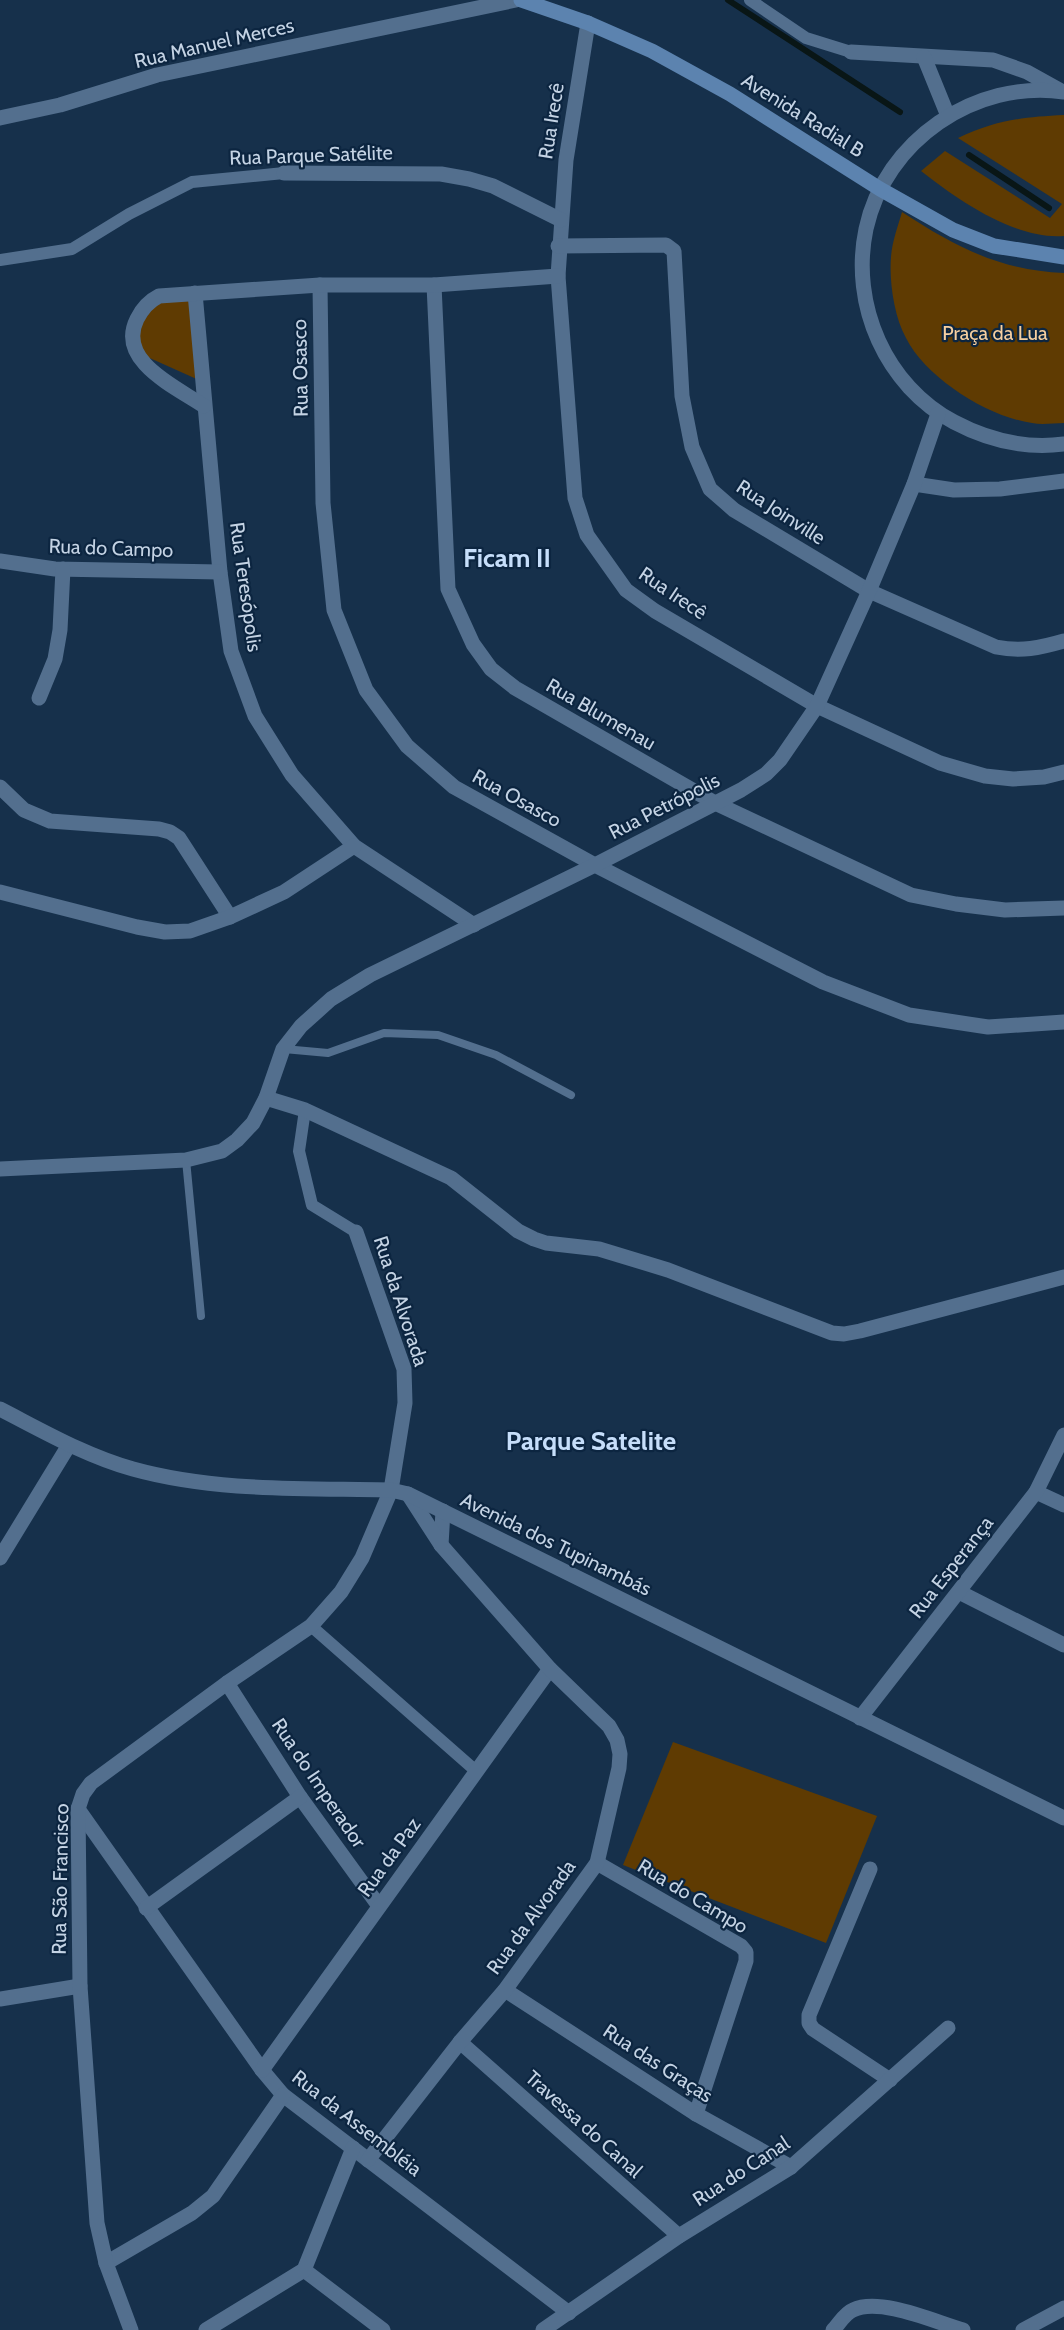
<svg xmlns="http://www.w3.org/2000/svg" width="1064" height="2330" viewBox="0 0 1064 2330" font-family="Cabin,sans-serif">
<rect width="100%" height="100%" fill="#16304b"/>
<g fill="#5f3b02">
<path d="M1064,115V236C1015,240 958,200 921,171L945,151L1050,218L1062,204L958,138C996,120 1023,117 1064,115Z"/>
<path d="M902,212C954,246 1001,271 1064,273V423C1054,423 1042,425 1032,423C988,417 926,378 906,338C894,316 889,281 891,257C892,242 898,226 902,212Z"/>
<polygon points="193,296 201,381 143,355 135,333 160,298"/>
<polygon points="673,1742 877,1816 826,1943 623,1865"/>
</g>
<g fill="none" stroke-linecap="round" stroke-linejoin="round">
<g stroke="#091616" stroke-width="6">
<polyline points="728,0 900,112"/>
<polyline points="969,155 1049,208"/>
</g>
<g stroke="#536f8e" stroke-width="8">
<polyline points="284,1049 328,1053 384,1033 438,1035 496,1055 571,1095"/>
<polyline points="186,1160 201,1316"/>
</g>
<g stroke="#536f8e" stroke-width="12">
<polyline points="750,0 806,38 851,52"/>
<polyline points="0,260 72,249 129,214 192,182 284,173"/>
<polyline points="305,1110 299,1151 312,1205 356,1232"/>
<polyline points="311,1626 476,1771"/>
</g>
<g stroke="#536f8e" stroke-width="15">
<polyline points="588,23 566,160 558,276 575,498 587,535 626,590 655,611 817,706 940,763 985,776 1013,779 1044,777 1064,772"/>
<polyline points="851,52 993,60 1027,72 1061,91"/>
<polyline points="924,57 948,116"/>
<polyline points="0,118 60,105 157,75 516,0"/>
<polyline points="284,173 441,174 469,179 493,186 561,220"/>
<path d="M558,246L666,245L674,251L682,396L692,447L710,489L734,510L869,591L996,647C1021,652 1040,648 1064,641"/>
<polyline points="320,285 323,503 334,610 366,690 407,746 454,787 595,865 823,982 909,1015 988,1027 1064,1022"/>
<polyline points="434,285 448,589 473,644 491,669 515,688 715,803 911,895 956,904 1005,910 1064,908"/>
<polyline points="195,293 220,572 231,651 255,716 292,775 354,846 474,925"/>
<path d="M204,406C176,387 116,361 137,319C142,309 149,301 159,296L320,285H434L558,276"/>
<polyline points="914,484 954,490 1000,489 1064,481"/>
<polyline points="0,561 55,569 220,572"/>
<polyline points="39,698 55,659 60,630 63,569"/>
<polyline points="0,787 24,810 50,821 159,829 170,832 179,838 230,917"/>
<polyline points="0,892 137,927 165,932 190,931 230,917 284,892 354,846"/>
<polyline points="266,1098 305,1110 451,1178 518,1231 534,1239 546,1243 599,1249 668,1270 832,1333 844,1334 860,1331 1064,1277"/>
<polyline points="1036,1492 1064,1505"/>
<polyline points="441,1545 443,1511"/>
<polyline points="0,1558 69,1445"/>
<polyline points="959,1592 1064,1645"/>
<polyline points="227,1683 300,1797 379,1906"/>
<polyline points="860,1718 1036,1492 1064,1435"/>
<polyline points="78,1809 262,2070 283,2095 569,2313"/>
<polyline points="597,1863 741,1946 746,1952 746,1961 696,2114"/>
<polyline points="870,1869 809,2015 809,2023 813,2029 890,2080"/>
<polyline points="146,1908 300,1797"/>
<polyline points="505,1990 696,2114 791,2167"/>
<polyline points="0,1999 80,1986"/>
<polyline points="460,2042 679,2236"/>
<polyline points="262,2070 550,1669"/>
<polyline points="368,2160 460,2042 505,1990 597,1863 619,1768 620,1754 617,1740 609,1726 550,1669 441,1545 408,1494"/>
<polyline points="106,2263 192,2213 213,2196 283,2095"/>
<polyline points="304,2270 383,2330"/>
<polyline points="131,2330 106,2263 97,2223 80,1986 78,1809 83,1794 91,1783 227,1683 311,1626 341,1592 362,1558 391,1490 405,1403 404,1369 356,1232"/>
<polyline points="206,2330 304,2270 353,2148"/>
<polyline points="543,2330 679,2236 791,2167 948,2028"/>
<path d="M833,2330C839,2324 845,2313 853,2310C880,2297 935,2322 963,2330"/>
<polyline points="1023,2330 1064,2308"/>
</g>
<g stroke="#536f8e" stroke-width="15">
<path d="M1064,92C975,79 885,141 866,229C850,305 886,386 954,422C988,440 1026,449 1064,444"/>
<polyline points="0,1169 186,1160 222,1151 237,1140 253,1123 266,1098 283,1049 301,1026 331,999 370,975 595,865 741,790 766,774 780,760 817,706 869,591 914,484 938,414"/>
<path d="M0,1409C43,1431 86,1456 133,1469C216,1492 305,1488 391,1490L408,1494L1064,1818"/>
</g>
<polyline stroke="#5c83af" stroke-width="15" points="521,0 588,23 652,51 730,94 880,189 953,230 994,246 1064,257"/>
</g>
<g text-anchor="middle" stroke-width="4.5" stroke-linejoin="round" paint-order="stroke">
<g font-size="20" fill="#c4d3e4" stroke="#0c2540">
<text transform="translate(214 43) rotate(-13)" y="7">Rua Manuel Merces</text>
<text transform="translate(803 115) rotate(32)" y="7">Avenida Radial B</text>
<text transform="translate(551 121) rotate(-81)" y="7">Rua Irecê</text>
<text transform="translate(311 155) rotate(-2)" y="7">Rua Parque Satélite</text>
<text transform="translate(300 368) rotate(-91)" y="7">Rua Osasco</text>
<text transform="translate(781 512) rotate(33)" y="7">Rua Joinville</text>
<text transform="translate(111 548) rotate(2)" y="7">Rua do Campo</text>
<text transform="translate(246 587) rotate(82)" y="7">Rua Teresópolis</text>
<text transform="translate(673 593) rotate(34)" y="7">Rua Irecê</text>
<text transform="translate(601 714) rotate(30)" y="7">Rua Blumenau</text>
<text transform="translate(517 798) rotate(29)" y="7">Rua Osasco</text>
<text transform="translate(664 806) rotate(-27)" y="7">Rua Petrópolis</text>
<text transform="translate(401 1301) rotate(72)" y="7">Rua da Alvorada</text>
<text transform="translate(556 1544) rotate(26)" y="7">Avenida dos Tupinambás</text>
<text transform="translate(951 1567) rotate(-52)" y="7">Rua Esperança</text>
<text transform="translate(319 1783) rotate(56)" y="7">Rua do Imperador</text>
<text transform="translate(389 1857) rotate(-54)" y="7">Rua da Paz</text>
<text transform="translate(60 1879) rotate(-89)" y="7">Rua São Francisco</text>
<text transform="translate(693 1896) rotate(31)" y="7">Rua do Campo</text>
<text transform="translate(531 1917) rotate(-54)" y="7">Rua da Alvorada</text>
<text transform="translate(658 2063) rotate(33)" y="7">Rua das Graças</text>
<text transform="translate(357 2123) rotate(38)" y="7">Rua da Assembléia</text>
<text transform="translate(584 2124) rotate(42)" y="7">Travessa do Canal</text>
<text transform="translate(741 2171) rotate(-33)" y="7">Rua do Canal</text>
</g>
<g font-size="20" fill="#f6cfa0" stroke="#0c2540">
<text x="995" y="340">Praça da Lua</text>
</g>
<g font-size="26" font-weight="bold" fill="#c6defa" stroke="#0c2540">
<text x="507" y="567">Ficam II</text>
<text x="591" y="1450">Parque Satelite</text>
</g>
</g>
</svg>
